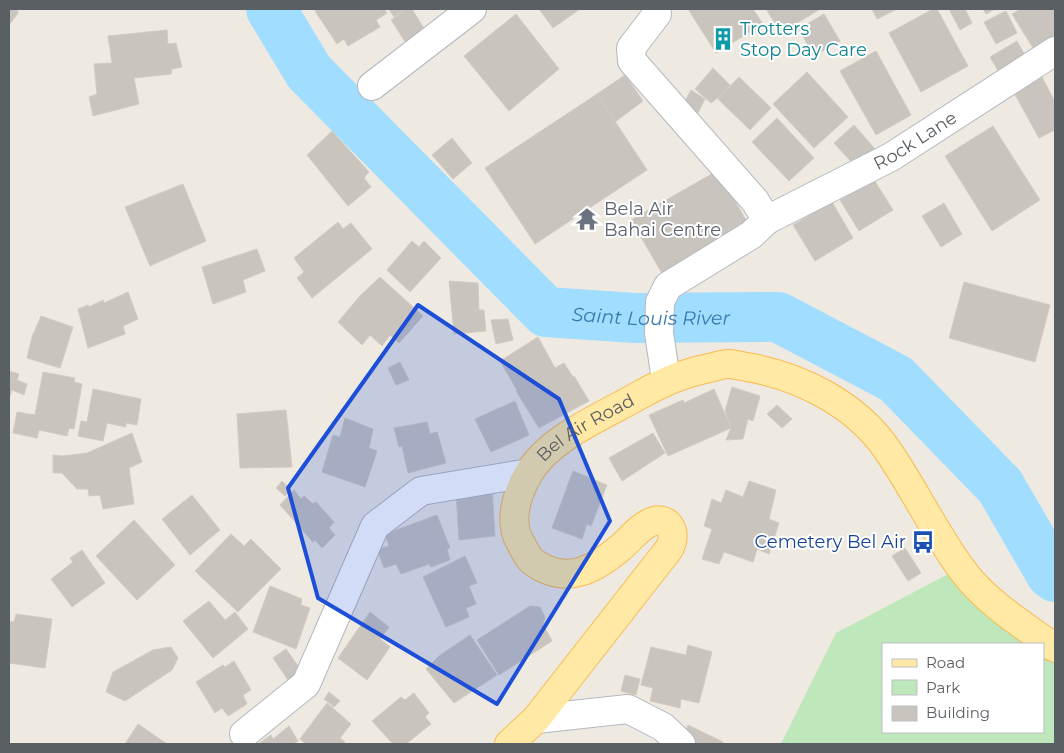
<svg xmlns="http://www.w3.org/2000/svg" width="1064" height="753" viewBox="0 0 1064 753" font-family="Montserrat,sans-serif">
<rect width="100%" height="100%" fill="#eeeae1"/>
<polygon fill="#bfe7bc" points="952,572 1034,644 883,644 883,732 1043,732 1043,652 1055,663 1055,744 781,744 836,633"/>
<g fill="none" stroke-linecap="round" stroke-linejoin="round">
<path stroke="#a0ddff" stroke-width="50" id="s1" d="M271,9L309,72L546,312L635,318L778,317L896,379L1000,486L1051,574L1055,577"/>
</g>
<g fill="#c9c5be" stroke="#d3cbbf">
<polygon points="9,9 17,9 18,13 9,25"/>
<polygon points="318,9 384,9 387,13 376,20 380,27 348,46 344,39 337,44 315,11"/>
<polygon points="389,9 407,9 394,17"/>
<polygon points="407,9 412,9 428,35 408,46 391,20"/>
<polygon points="539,9 580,9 553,28"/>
<polygon points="688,9 753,9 763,24 716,53"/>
<polygon points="766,9 820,9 781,33"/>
<polygon points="872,9 897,9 877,19"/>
<polygon points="933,9 937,9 968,66 921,92 889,33"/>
<polygon points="949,9 965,9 972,23 960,30"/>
<polygon points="983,9 995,9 986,14"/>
<polygon points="1021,9 1055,9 1055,35 1033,48 1012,14"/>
<polygon points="1006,11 1017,33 996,44 984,22"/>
<polygon points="516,14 559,69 509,111 464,56"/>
<polygon points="824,14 840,41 814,56 799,29"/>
<polygon points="167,30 168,44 176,43 182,67 172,69 171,74 134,78 139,104 93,116 89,97 97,94 94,64 112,63 108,36"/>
<polygon points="1017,41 1027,59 1000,74 990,57"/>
<polygon points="876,51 911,115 876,135 840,71"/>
<polygon points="713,68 730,85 723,94 711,103 695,89"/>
<polygon points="807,72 848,117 814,148 773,104"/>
<polygon points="625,75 643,101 615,122 597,94"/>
<polygon points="1041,75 1055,102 1055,130 1039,138 1013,91"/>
<polygon points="739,77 771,108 750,130 718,99"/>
<polygon points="691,90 705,99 698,113 683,105"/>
<polygon points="597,94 647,170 535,244 485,168"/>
<polygon points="777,118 814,158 789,181 752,142"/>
<polygon points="854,125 875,149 856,167 834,143"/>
<polygon points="993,126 1040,200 992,231 945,156"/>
<polygon points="332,131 369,172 364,178 371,187 348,206 307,155"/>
<polygon points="452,138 472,163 453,179 432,155"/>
<polygon points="717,171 749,225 663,275 631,220"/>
<polygon points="874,180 893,210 859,231 840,200"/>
<polygon points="183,184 206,241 150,266 125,207"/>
<polygon points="832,202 853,238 815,261 793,225"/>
<polygon points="944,203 962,234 941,247 922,216"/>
<polygon points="338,222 343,229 351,223 372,249 312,298 297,278 304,272 294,258"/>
<polygon points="412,241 419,247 424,241 441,258 410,292 387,270"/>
<polygon points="257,249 265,271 243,280 246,292 213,304 202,267"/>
<polygon points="380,277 423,316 399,343 390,335 382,346 370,335 362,345 338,322 360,296"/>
<polygon points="449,281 478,283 479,310 484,310 486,331 454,334"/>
<polygon points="964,282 1050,305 1035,362 949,338"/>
<polygon points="128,292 138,319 123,326 125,334 88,348 78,309 88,305 89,307 103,300 104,303"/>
<polygon points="41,316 73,327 60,368 27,358 32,337"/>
<polygon points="508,319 513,340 496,344 491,320"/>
<polygon points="538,337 555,368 564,363 573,377 574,376 589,401 539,428 516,391 517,390 500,361"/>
<polygon points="400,362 409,380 396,385 388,368"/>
<polygon points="9,371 19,374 17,380 27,384 24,395 12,390 9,399"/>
<polygon points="43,372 75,378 74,382 82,384 74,429 69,428 67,436 39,430 37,438 13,433 17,412 35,415"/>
<polygon points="732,387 760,396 753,421 748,419 743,439 726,440 731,428 725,411"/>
<polygon points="93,389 141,399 137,425 126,423 126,427 107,423 103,441 78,436 81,421 87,422"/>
<polygon points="714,389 731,428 668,456 649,415 683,400 684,403"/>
<polygon points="515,401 529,435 491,452 475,419"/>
<polygon points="777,405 792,419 782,428 767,414"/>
<polygon points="286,410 292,467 240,468 237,414"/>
<polygon points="345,418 373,429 369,448 377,451 365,487 322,472 333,435 340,437"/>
<polygon points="427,422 430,434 437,432 446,463 408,473 402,446 399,447 394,428"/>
<polygon points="132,433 142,462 129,468 134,504 103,509 100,495 89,496 88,489 77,489 62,473 53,473 53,455 63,456 87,453"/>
<polygon points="653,433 665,453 622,481 609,458"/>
<polygon points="573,471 607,485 591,526 587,524 582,539 552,528"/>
<polygon points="282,481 291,490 285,496 276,488"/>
<polygon points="749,481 776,490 769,519 779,523 769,554 757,549 753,562 724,552 719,564 702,559 712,529 704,526 712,499 721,503 726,490 743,497"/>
<polygon points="492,488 495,536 459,540 456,491"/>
<polygon points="294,490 301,499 304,496 313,504 316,502 334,522 329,528 335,535 322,548 315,540 313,542 280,505"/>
<polygon points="192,495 220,530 190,555 162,519"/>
<polygon points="437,515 450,548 447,549 450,560 431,567 429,564 401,574 396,564 384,568 377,549 389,546 385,534"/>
<polygon points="134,520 175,565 137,600 96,556"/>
<polygon points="231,534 244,546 251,539 281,569 238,612 195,571"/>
<polygon points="905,548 921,573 908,581 892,556"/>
<polygon points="82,550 105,583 72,607 51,579 73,562 70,558"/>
<polygon points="465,556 477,583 469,586 476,604 466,608 469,617 446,627 423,577"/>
<polygon points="270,586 302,599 301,605 310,608 296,649 253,632"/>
<polygon points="209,601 225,620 235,612 248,629 213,658 183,621"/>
<polygon points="530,606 540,607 545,617 543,624 552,641 499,675 477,640"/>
<polygon points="370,612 389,627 380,639 390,647 367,680 338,658"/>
<polygon points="16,614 52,619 45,668 9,663 9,621 14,622"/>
<polygon points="470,635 497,675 454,703 426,669 439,656"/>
<polygon points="688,645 712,652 699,703 681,699 680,708 650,701 653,688 641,685 651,647 686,655"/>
<polygon points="171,647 178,658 172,670 125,701 106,692 113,672 153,650"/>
<polygon points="286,649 303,673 290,683 273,658"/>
<polygon points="234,661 251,690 243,695 247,704 228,716 222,708 215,713 196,682 223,665 225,667"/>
<polygon points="625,675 640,679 636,695 621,691"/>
<polygon points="329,692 340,701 334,707 324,699"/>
<polygon points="414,693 429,713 425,717 431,724 406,744 393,744 372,721 401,697 405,700"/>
<polygon points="327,703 351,724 340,738 345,742 343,744 306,744 300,739"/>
<polygon points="138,724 167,744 125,744"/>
<polygon points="688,725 723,742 722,744 680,744"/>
<polygon points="289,726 298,741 293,744 258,744 271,735 273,739"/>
</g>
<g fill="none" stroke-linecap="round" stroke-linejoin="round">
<defs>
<g id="minor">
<polyline points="657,14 631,48 632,61 755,201 767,220 751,235 668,286 660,302 659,333 666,380"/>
<polyline points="372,86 472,9"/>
<path id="s2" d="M767,220L891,157L1055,51"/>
<polyline points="536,719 628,709 663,727 681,744"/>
<polyline points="244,734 306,684 375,526 421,491 529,473"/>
</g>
<g id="major">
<path id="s3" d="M509,744L536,719L669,549C679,532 667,513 649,523C637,529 629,541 620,548C596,568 571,583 541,567C537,564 532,562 530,559C526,554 523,547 520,542C508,521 517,493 529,473C549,438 603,416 638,396C663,382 681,374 709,368C715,367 722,364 728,364C734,364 741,366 747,367C800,376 855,404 886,448C914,488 934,532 963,571C987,603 1023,625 1055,648"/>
</g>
</defs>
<use href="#minor" stroke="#b4b8bd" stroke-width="30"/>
<use href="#major" stroke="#f8bb50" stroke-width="30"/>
<use href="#minor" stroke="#fff" stroke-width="28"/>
<use href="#major" stroke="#ffe9a5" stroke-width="28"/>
</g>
<path fill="#1d4ed8" fill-opacity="0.2" stroke="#1d4ed8" stroke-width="4" stroke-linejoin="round" d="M418,305L559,399L610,521L497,704L318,598L288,488Z"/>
<defs>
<symbol id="building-bare" viewBox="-9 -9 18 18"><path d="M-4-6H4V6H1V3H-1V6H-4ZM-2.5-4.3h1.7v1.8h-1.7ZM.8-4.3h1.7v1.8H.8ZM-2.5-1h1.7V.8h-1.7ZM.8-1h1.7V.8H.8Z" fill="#0f9aa8" stroke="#fff" stroke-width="2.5" paint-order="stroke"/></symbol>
<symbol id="temple-bare" viewBox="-9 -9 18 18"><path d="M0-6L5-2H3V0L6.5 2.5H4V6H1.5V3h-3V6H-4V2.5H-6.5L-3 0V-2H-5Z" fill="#6b7280" stroke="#fff" stroke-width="2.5" paint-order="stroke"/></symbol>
<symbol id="bus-bare" viewBox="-9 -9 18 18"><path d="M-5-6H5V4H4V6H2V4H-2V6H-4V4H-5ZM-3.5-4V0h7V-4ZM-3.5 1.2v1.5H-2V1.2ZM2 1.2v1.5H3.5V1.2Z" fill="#1a4fb4" stroke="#fff" stroke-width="2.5" paint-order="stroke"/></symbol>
</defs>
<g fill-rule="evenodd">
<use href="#building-bare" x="707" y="23" width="32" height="32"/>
<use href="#temple-bare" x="571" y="203" width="32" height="32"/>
<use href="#bus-bare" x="907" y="526" width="32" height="32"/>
</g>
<g text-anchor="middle" stroke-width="4" stroke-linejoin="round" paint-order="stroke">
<g font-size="18" fill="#0d838f" stroke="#fff" text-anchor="start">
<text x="740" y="35">Trotters<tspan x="740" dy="21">Stop Day Care</tspan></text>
</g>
<g font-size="18" fill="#5a5f63" stroke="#fff">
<text dy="6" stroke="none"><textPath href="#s2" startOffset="168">Rock Lane</textPath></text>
<text dy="6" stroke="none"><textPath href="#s3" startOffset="605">Bel Air Road</textPath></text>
</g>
<g font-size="18" fill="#5b616d" stroke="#fff" text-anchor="start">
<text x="604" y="215">Bela Air<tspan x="604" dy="21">Bahai Centre</tspan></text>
</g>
<g font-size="18" fill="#164399" stroke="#fff" text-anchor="end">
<text x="906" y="548">Cemetery Bel Air</text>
</g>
<g font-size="19" font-style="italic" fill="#367aad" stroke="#fff">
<text dy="7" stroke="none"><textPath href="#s1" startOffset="516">Saint Louis River</textPath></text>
</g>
</g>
<rect width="1064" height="753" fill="none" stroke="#5a5f63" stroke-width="20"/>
<rect x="882" y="643" width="162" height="90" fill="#ffffff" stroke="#bdbfc1"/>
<rect x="892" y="659" width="25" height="8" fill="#ffe9a5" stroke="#bdbfc1"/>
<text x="926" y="668" font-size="15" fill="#5a5f63">Road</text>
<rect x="892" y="680" width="25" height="15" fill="#bfe7bc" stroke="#bdbfc1"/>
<text x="926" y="693" font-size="15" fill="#5a5f63">Park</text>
<rect x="892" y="706" width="25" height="15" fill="#c9c5be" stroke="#bdbfc1"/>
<text x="926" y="718" font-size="15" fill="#5a5f63">Building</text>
</svg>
